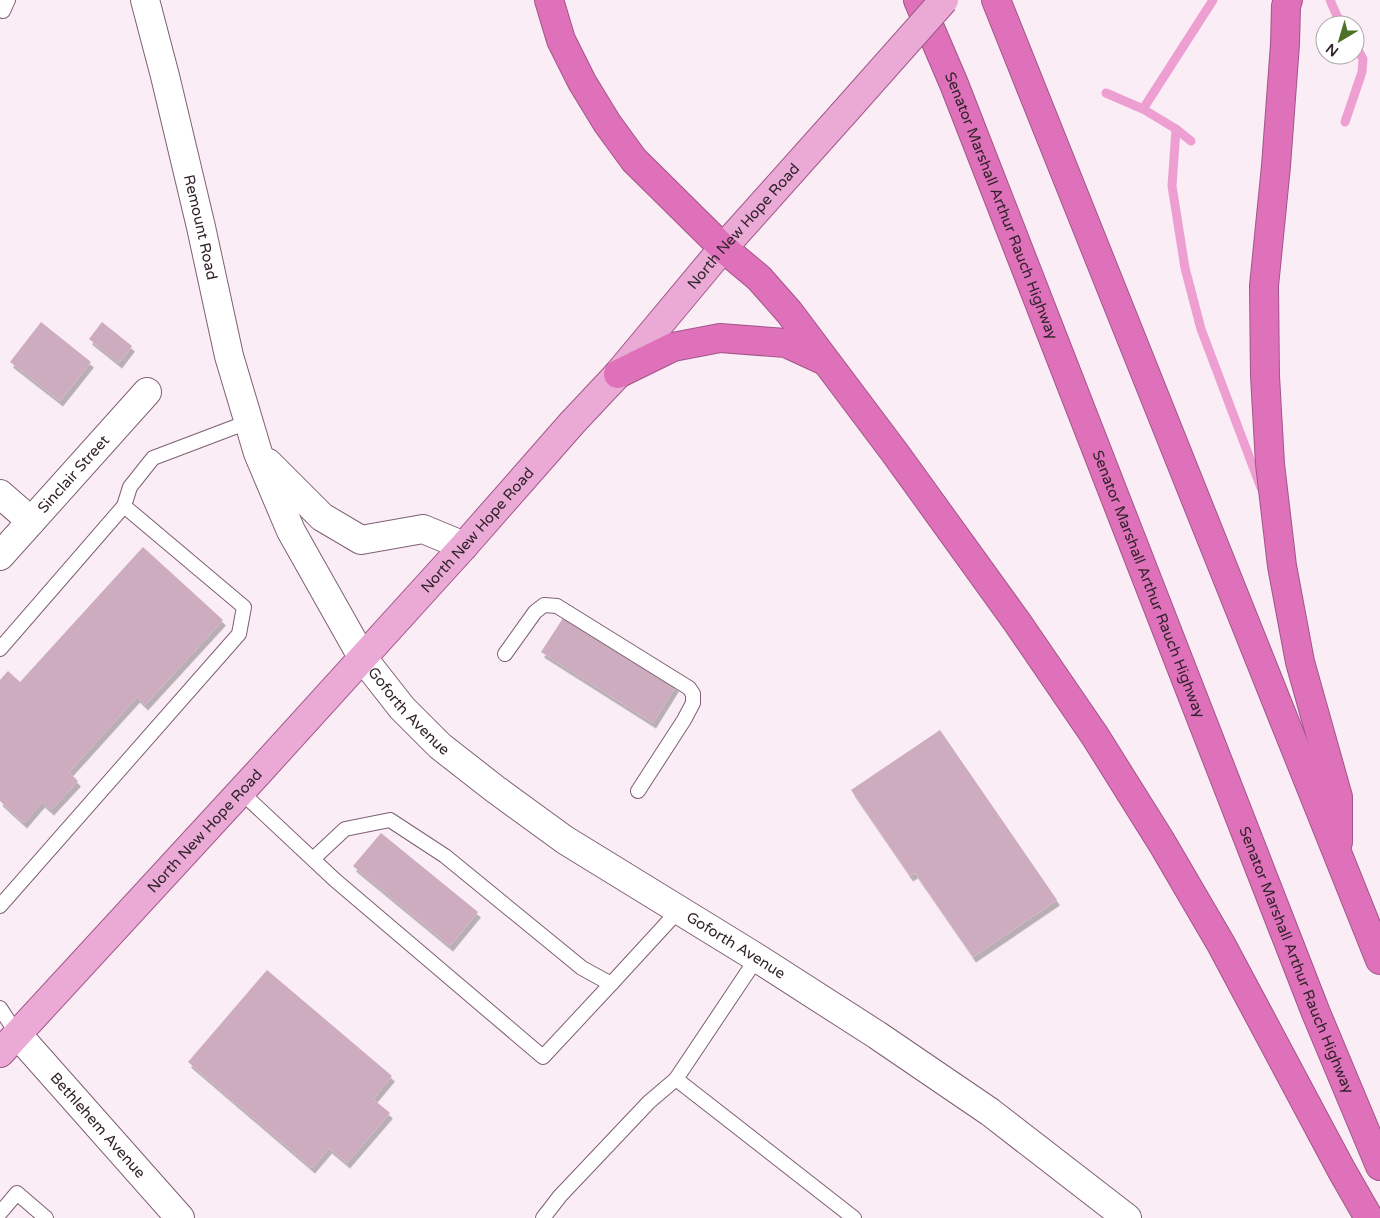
<svg xmlns="http://www.w3.org/2000/svg" width="1380" height="1218" viewBox="0 0 1380 1218" font-family="'Varela Round',sans-serif">
<defs>
<filter id="shadow"><feDropShadow dx="3" dy="5.5" stdDeviation="0" flood-color="#0004"/></filter>
</defs>
<rect width="100%" height="100%" fill="#fbedf5"/>
<g fill="none" stroke-linecap="round" stroke-linejoin="round">
<g stroke="#ee9fd1" stroke-width="9">
<polyline points="1330,0 1337,16 1343,25"/>
<polyline points="1106,93 1143,109 1176,129 1191,141"/>
<polyline points="1143,109 1213,0"/>
<polyline points="1345,122 1362,72 1363,59 1355,44"/>
<polyline points="1176,129 1172,186 1185,268 1201,329 1261,488"/>
</g>
</g>
<g fill="#cdacc0" filter="url(#shadow)">
<polygon points="41,322 91,362 60,401 10,362"/>
<polygon points="102,322 132,346 119,363 89,339"/>
<polygon points="143,547 223,620 145,705 137,697 69,772 78,781 51,810 42,802 24,823 0,801 0,680 8,671 20,682"/>
<polygon points="565,615 676,686 653,723 541,652"/>
<polygon points="940,730 1057,900 973,957 915,873 910,876 851,790"/>
<polygon points="381,833 478,912 450,946 353,866"/>
<polygon points="267,970 392,1076 373,1099 390,1113 347,1163 329,1148 312,1168 188,1062"/>
</g>
<g fill="none" stroke-linecap="round" stroke-linejoin="round">
<defs>
<g id="service">
<polyline points="0,8 3,11 8,0"/>
<polyline points="0,649 124,506"/>
<polyline points="505,654 535,612 544,605 557,606 689,688 693,694 693,703 684,720 638,791"/>
<polyline points="240,791 335,880 543,1057 611,984"/>
<polyline points="313,859 345,829 390,820 445,856 582,968 611,984 679,910"/>
<polyline points="0,906 239,634 244,607 124,506 130,487 153,458 248,422"/>
<polyline points="757,958 676,1079 854,1218"/>
<polyline points="0,1008 17,1034"/>
<polyline points="0,1213 17,1193 46,1218"/>
<polyline points="543,1218 560,1196 649,1102 676,1079"/>
</g>
<g id="minor">
<path id="s1" d="M145,0L165,76L201,227L229,356L258,453L291,531L362,657L402,708L440,746L495,789L565,840L757,958L877,1035L990,1112L1127,1218"/>
<polyline points="268,463 322,517 361,540 423,529 464,546"/>
<polyline points="0,494 31,521"/>
<path id="s2" d="M0,556L147,392"/>
<path id="s3" d="M17,1034L180,1218"/>
</g>
<g id="primary">
<path id="s4" d="M0,1053L258,773L464,546L572,423L618,374L723,248L842,115"/>
</g>
<g id="motorway">
<polyline points="549,0 561,40 582,82 607,123 634,160 723,248 759,278 789,312 895,453 1017,622 1095,736 1162,843 1221,944 1342,1171 1369,1218"/>
<path id="s5" d="M918,0L954,84L1316,1013L1380,1166"/>
<polyline points="996,0 1380,960"/>
<polyline points="1288,0 1286,6 1285,44 1276,166 1264,286 1265,376 1270,464 1282,566 1300,662 1338,797 1338,842"/>
<polyline points="618,374 673,347 720,338 786,343 823,360"/>
</g>
</defs>
<use href="#service" stroke="#7e6072" stroke-width="16"/>
<use href="#minor" stroke="#7e6072" stroke-width="30"/>
<use href="#primary" stroke="#a15688" stroke-width="30"/>
<use href="#motorway" stroke="#a15688" stroke-width="30"/>
<use href="#service" stroke="#fff" stroke-width="14"/>
<use href="#minor" stroke="#fff" stroke-width="28"/>
<use href="#primary" stroke="#ebaad6" stroke-width="28"/>
<use href="#motorway" stroke="#de71ba" stroke-width="28"/>
<defs>
<polyline id="primary-bridge" points="842,115 944,0"/>
</defs>
<use href="#primary-bridge" stroke="#a15688" stroke-width="30" stroke-linecap="butt"/>
<use href="#primary-bridge" stroke="#ebaad6" stroke-width="28"/>
</g>
<g text-anchor="middle" stroke-width="4" stroke-linejoin="round" paint-order="stroke">
<g font-size="15" fill="#30232b" stroke="#fff">
<text dy="5" stroke="none"><textPath href="#s5" startOffset="222">Senator Marshall Arthur Rauch Highway</textPath></text>
<text dy="5" stroke="none"><textPath href="#s4" startOffset="1112">North New Hope Road</textPath></text>
<text dy="5" stroke="none"><textPath href="#s1" startOffset="234">Remount Road</textPath></text>
<text dy="5" stroke="none"><textPath href="#s2" startOffset="110">Sinclair Street</textPath></text>
<text dy="5" stroke="none"><textPath href="#s4" startOffset="708">North New Hope Road</textPath></text>
<text dy="5" stroke="none"><textPath href="#s5" startOffset="628">Senator Marshall Arthur Rauch Highway</textPath></text>
<text dy="5" stroke="none"><textPath href="#s1" startOffset="768">Goforth Avenue</textPath></text>
<text dy="5" stroke="none"><textPath href="#s4" startOffset="302">North New Hope Road</textPath></text>
<text dy="5" stroke="none"><textPath href="#s1" startOffset="1172">Goforth Avenue</textPath></text>
<text dy="5" stroke="none"><textPath href="#s5" startOffset="1032">Senator Marshall Arthur Rauch Highway</textPath></text>
<text dy="5" stroke="none"><textPath href="#s3" startOffset="122">Bethlehem Avenue</textPath></text>
</g>
</g>
<g transform="translate(1340 40) rotate(218)"><circle r="24" fill="#ffffff" stroke="#aca7aa"/>
<path d="M0-4L9 19L0 12L-9 19Z" fill="#4e712a"/>
<text y="-8" font-size="14" font-weight="bold" text-anchor="middle" fill="#30232b">N</text>
</g>
</svg>
